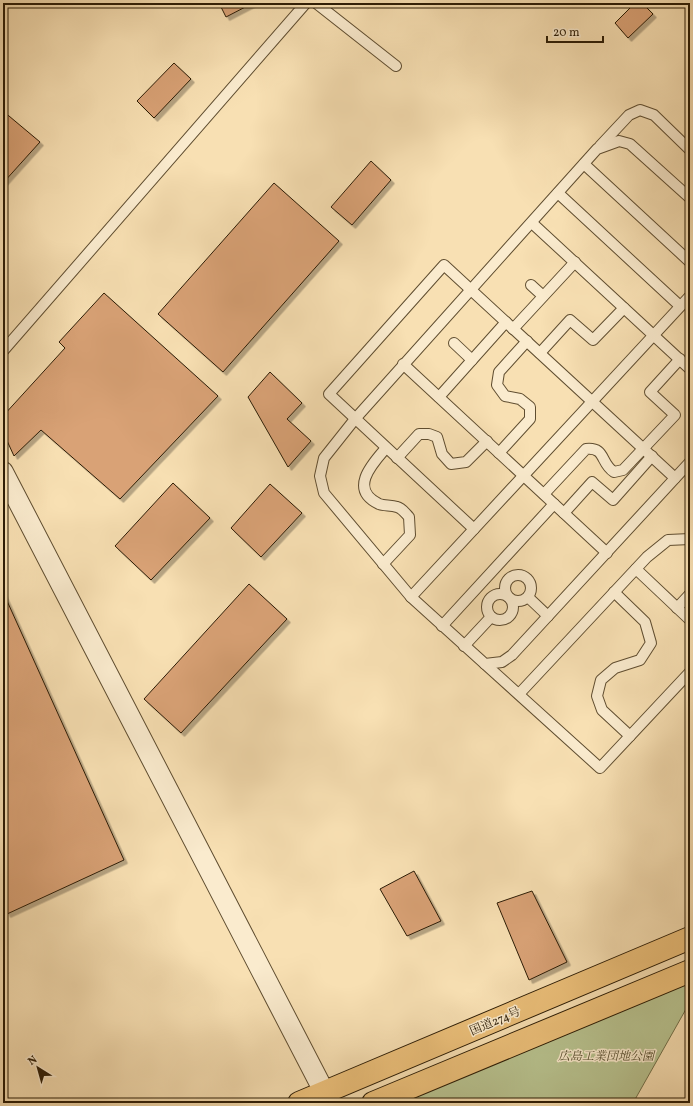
<svg xmlns="http://www.w3.org/2000/svg" width="693" height="1106" viewBox="0 0 693 1106" font-family="Vollkorn,'Noto Serif JP',serif">
<defs>
<filter id="shadow"><feDropShadow dx="3.5" dy="3.5" stdDeviation="0" flood-color="#0004"/></filter>
</defs>
<rect width="100%" height="100%" fill="#f8e0b3"/>
<filter id="stains"><feTurbulence type="fractalNoise" baseFrequency=".005" numOctaves="4"/><feColorMatrix values="0 0 0 0 .2 0 0 0 0 .09 0 0 0 0 .02 0 0 0 .5 -.17"/></filter>
<radialGradient id="worn" r=".72"><stop offset=".6" stop-color="#630" stop-opacity="0"/><stop offset="1" stop-color="#630" stop-opacity=".3"/></radialGradient>
<polygon fill="#b8c390" stroke="#72704a" points="690,971 690,1002 633,1103 373,1103"/>
<g fill="#d9a276" stroke="#2c1c05" filter="url(#shadow)">
<polygon points="219,3 253,3 226,17"/>
<polygon points="635,3 642,3 653,14 628,38 615,23"/>
<polygon points="174,63 191,79 154,118 137,101"/>
<polygon points="3,111 40,142 3,183"/>
<polygon points="371,161 391,180 352,225 331,207"/>
<polygon points="274,183 339,241 223,372 158,314"/>
<polygon points="104,293 218,396 120,499 41,430 14,456 3,432 3,416 65,348 59,342"/>
<polygon points="270,372 302,403 287,419 311,441 288,467 248,397"/>
<polygon points="173,483 210,518 151,580 115,546"/>
<polygon points="270,484 302,513 261,557 231,528"/>
<polygon points="249,584 287,619 181,733 144,699"/>
<polygon points="3,592 124,860 7,914 3,905"/>
<polygon points="414,871 441,921 407,936 380,889"/>
<polygon points="532,891 567,962 529,980 497,903"/>
</g>
<g fill="none" stroke-linecap="round" stroke-linejoin="round">
<defs>
<g id="lane">
<polyline points="316,3 396,66"/>
<polyline points="600,146 629,115 640,110 654,115 690,150"/>
<polyline points="584,164 690,262"/>
<polyline points="558,193 680,306"/>
<polyline points="690,198 630,144 619,141 597,149 355,419 324,458 320,476 324,493 411,597 485,664 502,662 512,655 690,462"/>
<polyline points="532,223 690,369"/>
<polyline points="531,285 543,296"/>
<polyline points="513,329 575,262"/>
<polyline points="454,343 472,360"/>
<polyline points="3,351 306,3"/>
<polyline points="540,353 570,320 593,340 624,308"/>
<polyline points="403,364 607,553"/>
<polyline points="439,397 506,322"/>
<polyline points="499,453 530,419 530,407 520,399 505,396 497,385 499,372 527,341"/>
<polyline points="397,458 419,434 429,434 437,437 442,454 451,464 466,462 487,441"/>
<path d="M544,494L586,449C606,447 600,463 614,472L623,470L675,415L650,392L680,359"/>
<polyline points="564,513 592,482 613,500 652,456"/>
<polyline points="474,529 329,394 444,265 675,478"/>
<path d="M383,564L410,535L409,517C406,514 402,508 397,507C391,505 384,506 379,504C348,489 373,463 386,448"/>
<polyline points="636,569 690,620"/>
<circle cx="518" cy="588" r="13"/>
<polyline points="614,592 645,622 651,643 640,660 615,668 601,680 597,696 602,710 630,736"/>
<circle cx="500" cy="607" r="13"/>
<polyline points="411,597 690,296"/>
<polyline points="528,597 548,616"/>
<polyline points="677,608 690,594"/>
<polyline points="442,626 554,504"/>
<polyline points="464,646 491,617"/>
<polyline points="485,664 600,768 690,672"/>
<polyline points="519,694 647,557 668,540 690,539"/>
</g>
<polyline id="street" points="3,472 330,1103"/>
<g id="highway">
<polyline points="299,1103 690,938"/>
<polyline points="373,1103 690,971"/>
</g>
</defs>
<use href="#lane" stroke="#5f4d30" stroke-width="12"/>
<use href="#street" stroke="#5f4d30" stroke-width="22"/>
<use href="#highway" stroke="#2c1c05" stroke-width="24"/>
<use href="#lane" stroke="#faebce" stroke-width="10"/>
<use href="#street" stroke="#faebce" stroke-width="20"/>
<use href="#highway" stroke="#ecc07a" stroke-width="22"/>
</g>
<g text-anchor="middle" stroke-width="3" stroke-linejoin="round" paint-order="stroke">
<g font-size="12" fill="#2c1c05" stroke="#faebce">
<text transform="translate(495 1021) rotate(-23)" y="4">国道274号</text>
</g>
<g font-size="12" font-style="italic" fill="#564e2f" stroke="#faebce">
<text x="606" y="1060">広島工業団地公園</text>
</g>
</g>
<rect width="693" height="1106" fill="none" stroke="#f8e0b3" stroke-width="16"/>
<rect x="4" y="4" width="685" height="1098" fill="none" stroke="#2c1c05" stroke-width="2"/>
<rect x="8" y="8" width="677" height="1090" fill="none" stroke="#2c1c05"/>
<g transform="translate(38 1068) rotate(323)" stroke="#faebce" stroke-width="3" paint-order="stroke">
<path d="M0-3L7 15L0 10L-7 15Z" fill="#2c1c05"/>
<text y="-6" font-size="11" font-weight="bold" text-anchor="middle" fill="#2c1c05">N</text>
</g>
<path d="M547 36v6h56v-6" fill="none" stroke="#2c1c05" stroke-width="2"/>
<text x="553" y="36" font-size="12" fill="#2c1c05" stroke="#faebce" stroke-width="3" paint-order="stroke">20 m</text>
<rect width="100%" height="100%" filter="url(#stains)"/>
<rect width="100%" height="100%" fill="url(#worn)"/>
</svg>
